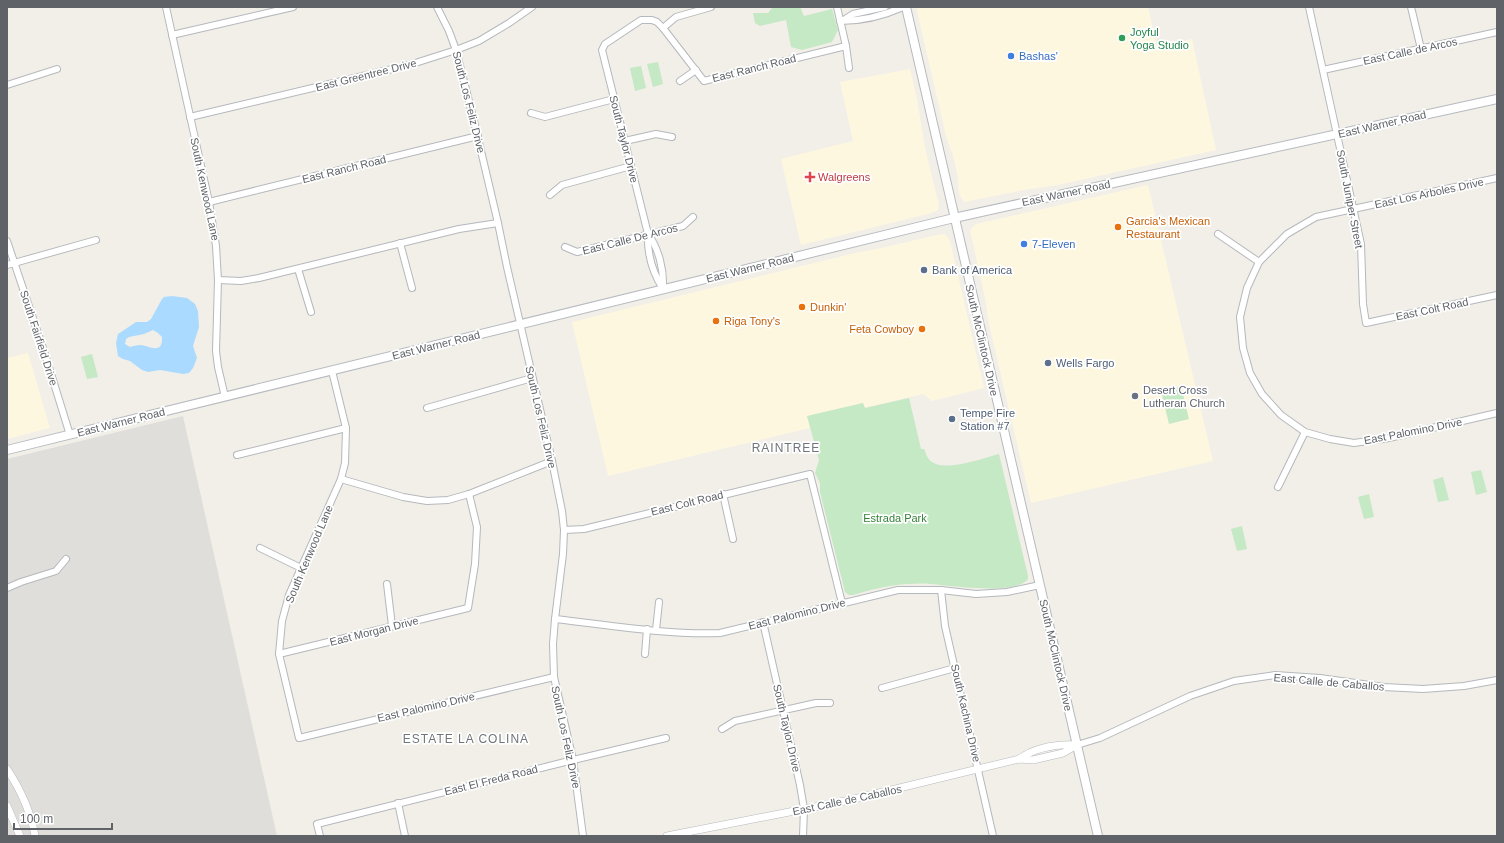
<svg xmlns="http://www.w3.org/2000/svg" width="1504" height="843" viewBox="0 0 1504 843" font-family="Arial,sans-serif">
<rect width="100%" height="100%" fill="#f1efe8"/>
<g fill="#fef7e0">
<polygon points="916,7 1148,7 1157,47 1192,39 1216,150 1058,185 1024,190 964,202 959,194 958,177 953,155 947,140"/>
<polygon points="910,69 917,99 925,148 939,205 938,210 932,213 801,245 781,159 853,141 840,82"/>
<polygon points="1148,185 1213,461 1031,503 989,324 985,298 970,230 976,224"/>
<polygon points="945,234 950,241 984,388 932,401 923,394 864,408 863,403 807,416 810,428 608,476 572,322 851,254 881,248 937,235"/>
<polygon points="28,353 50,428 7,439 7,358"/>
</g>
<polygon fill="#e0deda" points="183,416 277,836 7,836 7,459"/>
<g fill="#c5e8c5">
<polygon points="773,7 800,7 804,16 832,9 838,30 832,42 802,50 791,47 786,20 760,26 755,23 753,13 768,13"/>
<polygon points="658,62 663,84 653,87 647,64"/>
<polygon points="641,66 646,88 635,91 630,68"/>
<polygon points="92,354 98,377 87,379 81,357"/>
<polygon points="1181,386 1189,419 1169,424 1161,391"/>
<path d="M909,398L921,449H924C926,453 927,459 932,462C945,472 984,458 999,454L1028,576V579C1015,596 949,585 929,584C922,583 914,584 907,584C889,585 870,590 853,595H849L845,592L820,492V483L815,473L819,460L807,416L863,403L865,408Z"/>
<polygon points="1481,470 1487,492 1476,495 1471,472"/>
<polygon points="1443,477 1449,500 1438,502 1433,480"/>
<polygon points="1369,494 1374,517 1364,519 1358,497"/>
<polygon points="1242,526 1247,549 1237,551 1231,529"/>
</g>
<path fill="#aadaff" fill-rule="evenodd" d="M172,296L187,298L195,304L198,311L199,327L193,346L197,358L193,368L189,373L183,374L160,370L148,372L142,370L130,361L123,359L118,356L116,343L118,334L136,322H147L151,319L162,299L164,297ZM153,330L158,333L162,337C163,356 148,345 140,345C137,345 133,346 130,347L125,344L126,339L129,337L144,334Z"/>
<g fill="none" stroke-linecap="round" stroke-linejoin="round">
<defs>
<g id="minor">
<polyline points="166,7 209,202 216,246 218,280 216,351 218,367 225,397"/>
<polyline points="437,7 449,31 456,50 473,117 498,223 507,267 552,461 562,511 564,530 563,554 555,619 553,644 554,677 573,760 583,836"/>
<polyline points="837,7 846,46 849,68"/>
<polyline points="1309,7 1361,244 1363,304 1366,323 1497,295"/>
<polyline points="1411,7 1421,49"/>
<path d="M840,21C862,21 883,16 903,7"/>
<polyline points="842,21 853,14 885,7"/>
<polyline points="663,28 704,81 846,46"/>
<polyline points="172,35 293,7"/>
<polyline points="1323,70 1497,32"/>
<polyline points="680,81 696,70"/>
<polyline points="7,85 57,69"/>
<polyline points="531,113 545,117 614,99"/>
<polyline points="190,117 409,65 456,50 479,41 509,23 532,7"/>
<polyline points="625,141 656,134 672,137"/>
<polyline points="1497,178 1316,217 1287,234 1259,262 1247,288 1240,317 1243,348 1250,373 1262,394 1281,415 1305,432 1330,439 1354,443 1389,438 1497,413"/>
<polyline points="550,195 562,185 631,166"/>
<polyline points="209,202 478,136"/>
<path d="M648,234C659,249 664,270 663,289"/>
<polyline points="1218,234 1259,262"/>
<polyline points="7,241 43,348 70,435"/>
<polyline points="400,243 412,288"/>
<polyline points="565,247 577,252 683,226 693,217"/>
<polyline points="7,265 96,240"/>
<polyline points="298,269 311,312"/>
<polyline points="218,280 241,281 259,278 459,229 498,223"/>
<path d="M663,289C653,273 647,253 648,234L602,50L605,44L641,20H652L657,22L663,28L676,17L711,7"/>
<polyline points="332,371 346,428 345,463 341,479 289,595 282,621 279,654 299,738 554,677"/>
<polyline points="427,408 532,378"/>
<polyline points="237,455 346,428"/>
<polyline points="341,479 403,497 427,501 448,500 469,494 552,461"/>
<polyline points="1278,487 1305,432"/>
<polyline points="723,494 733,539"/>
<polyline points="564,530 584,529 810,474 842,603"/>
<polyline points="260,548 301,568"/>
<polyline points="387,584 392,626"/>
<polyline points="7,588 21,582 56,571 66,559"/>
<polyline points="941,590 945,626 993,836"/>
<path d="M555,619C609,625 665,635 720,633L898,590H941L976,594L1007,592L1040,585"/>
<polyline points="763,622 800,785 804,809 803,836"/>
<polyline points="656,630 659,602"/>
<polyline points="279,654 468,608 475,564 477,527 469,494"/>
<polyline points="645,654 647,629"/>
<polyline points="882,688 955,668"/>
<polyline points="722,729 735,721 816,703 830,703"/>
<polyline points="1077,745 1100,738 1190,696 1234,681 1275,675 1320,678 1384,687 1423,689 1464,686 1497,680"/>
<polyline points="398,803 405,836"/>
<polyline points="320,836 317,824 565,762 666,738"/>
</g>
<g id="tertiary">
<path d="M1019,759C1035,748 1057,744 1077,745"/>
<path d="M7,769C20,789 31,812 35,836"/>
<polyline points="7,806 20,836"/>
<polyline points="667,836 850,800 1019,759 1033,760 1063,753 1077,745"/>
</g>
<g id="secondary">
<polyline points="906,7 1098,836"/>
<polyline points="7,450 954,218 1497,99"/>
</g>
</defs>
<use href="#minor" stroke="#b5b8bc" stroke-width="8"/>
<use href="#tertiary" stroke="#b5b8bc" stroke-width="8"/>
<use href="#secondary" stroke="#b6babf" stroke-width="10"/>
<use href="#minor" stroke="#fff" stroke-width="6"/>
<use href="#tertiary" stroke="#fff" stroke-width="7"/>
<use href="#secondary" stroke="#fff" stroke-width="8"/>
</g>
<circle fill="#2e9e5b" stroke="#fff" stroke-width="1.5" cx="1122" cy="38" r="4"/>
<g fill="#3f7fe0" stroke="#fff" stroke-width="1.5">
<circle cx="1011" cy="56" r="4"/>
<circle cx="1024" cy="244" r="4"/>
</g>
<path fill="#e0444e" stroke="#fff" stroke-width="1.5" d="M808 171h4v4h4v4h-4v4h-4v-4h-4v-4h4z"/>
<g fill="#e8710a" stroke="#fff" stroke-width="1.5">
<circle cx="1118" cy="227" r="4"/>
<circle cx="802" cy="307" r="4"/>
<circle cx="716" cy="321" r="4"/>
<circle cx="922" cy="329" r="4"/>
</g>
<g fill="#5c6f8a" stroke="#fff" stroke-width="1.5">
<circle cx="924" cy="270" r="4"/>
<circle cx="1048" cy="363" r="4"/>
<circle cx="952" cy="419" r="4"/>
</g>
<circle fill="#6b7280" stroke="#fff" stroke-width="1.5" cx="1135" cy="396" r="4"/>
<g text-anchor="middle" stroke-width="3.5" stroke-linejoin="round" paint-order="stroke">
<g font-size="11" fill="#27864d" stroke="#fff" text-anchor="start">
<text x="1130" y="36">Joyful<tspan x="1130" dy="13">Yoga Studio</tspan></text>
</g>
<g font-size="11" fill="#5f6368" stroke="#fff">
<text transform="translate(1410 51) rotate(-12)" y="4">East Calle de Arcos</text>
<text transform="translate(754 68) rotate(-14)" y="4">East Ranch Road</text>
<text transform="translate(366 75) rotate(-14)" y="4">East Greentree Drive</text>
<text transform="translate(469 102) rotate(76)" y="4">South Los Feliz Drive</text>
<text transform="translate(1382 124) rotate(-13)" y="4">East Warner Road</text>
<text transform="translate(624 139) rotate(76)" y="4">South Taylor Drive</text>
<text transform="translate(344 169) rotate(-14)" y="4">East Ranch Road</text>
<text transform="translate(205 189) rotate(78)" y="4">South Kenwood Lane</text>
<text transform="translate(1066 193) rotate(-12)" y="4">East Warner Road</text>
<text transform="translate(1429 193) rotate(-12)" y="4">East Los Arboles Drive</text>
<text transform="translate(1350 199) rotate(79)" y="4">South Juniper Street</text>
<text transform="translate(630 239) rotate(-14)" y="4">East Calle De Arcos</text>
<text transform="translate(750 268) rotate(-14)" y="4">East Warner Road</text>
<text transform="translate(1432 309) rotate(-12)" y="4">East Colt Road</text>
<text transform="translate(39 338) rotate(72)" y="4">South Fairfield Drive</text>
<text transform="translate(982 340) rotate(77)" y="4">South McClintock Drive</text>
<text transform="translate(436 345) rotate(-14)" y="4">East Warner Road</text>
<text transform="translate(541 417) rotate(77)" y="4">South Los Feliz Drive</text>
<text transform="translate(121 422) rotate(-14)" y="4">East Warner Road</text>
<text transform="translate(1413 431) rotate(-11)" y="4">East Palomino Drive</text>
<text transform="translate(687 503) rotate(-14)" y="4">East Colt Road</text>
<text transform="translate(309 554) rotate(-67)" y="4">South Kenwood Lane</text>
<text transform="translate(797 614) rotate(-14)" y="4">East Palomino Drive</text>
<text transform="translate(374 631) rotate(-14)" y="4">East Morgan Drive</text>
<text transform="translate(1056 655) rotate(77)" y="4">South McClintock Drive</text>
<text transform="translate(1329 682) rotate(5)" y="4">East Calle de Caballos</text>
<text transform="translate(426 707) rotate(-13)" y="4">East Palomino Drive</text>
<text transform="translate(966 713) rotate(77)" y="4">South Kachina Drive</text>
<text transform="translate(787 728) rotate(77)" y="4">South Taylor Drive</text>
<text transform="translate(566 737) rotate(78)" y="4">South Los Feliz Drive</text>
<text transform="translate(491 780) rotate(-14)" y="4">East El Freda Road</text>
<text transform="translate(847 800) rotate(-12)" y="4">East Calle de Caballos</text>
</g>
<g font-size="11" fill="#366cbe" stroke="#fff" text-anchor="start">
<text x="1019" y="60">Bashas'</text>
<text x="1032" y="248">7-Eleven</text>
</g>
<g font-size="11" fill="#be3a42" stroke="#fff" text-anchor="start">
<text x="818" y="181">Walgreens</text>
</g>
<g font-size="11" fill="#c56008" stroke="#fff" text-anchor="start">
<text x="1126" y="225">Garcia's Mexican<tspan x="1126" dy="13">Restaurant</tspan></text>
<text x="810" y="311">Dunkin'</text>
<text x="724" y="325">Riga Tony's</text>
<text x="914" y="333" text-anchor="end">Feta Cowboy</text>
</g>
<g font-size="11" fill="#4e5e75" stroke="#fff" text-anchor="start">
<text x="932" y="274">Bank of America</text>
<text x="1056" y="367">Wells Fargo</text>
<text x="960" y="417">Tempe Fire<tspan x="960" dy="13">Station #7</tspan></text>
</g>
<g font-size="11" fill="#5b616d" stroke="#fff" text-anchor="start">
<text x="1143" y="394">Desert Cross<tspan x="1143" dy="13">Lutheran Church</tspan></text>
</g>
<g font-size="11" fill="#348238" stroke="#fff">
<text x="895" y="522">Estrada Park</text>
</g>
<g font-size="12" letter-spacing="1" fill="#70757a" stroke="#fff">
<text x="786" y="452">RAINTREE</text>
<text x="466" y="743">ESTATE LA COLINA</text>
</g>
</g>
<rect width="1504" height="843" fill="none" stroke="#5f6368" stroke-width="16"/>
<path d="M14 823v6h98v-6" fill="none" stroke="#5f6368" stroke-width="2"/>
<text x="20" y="823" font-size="12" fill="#5f6368" stroke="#ffffff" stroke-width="3" paint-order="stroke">100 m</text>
</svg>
